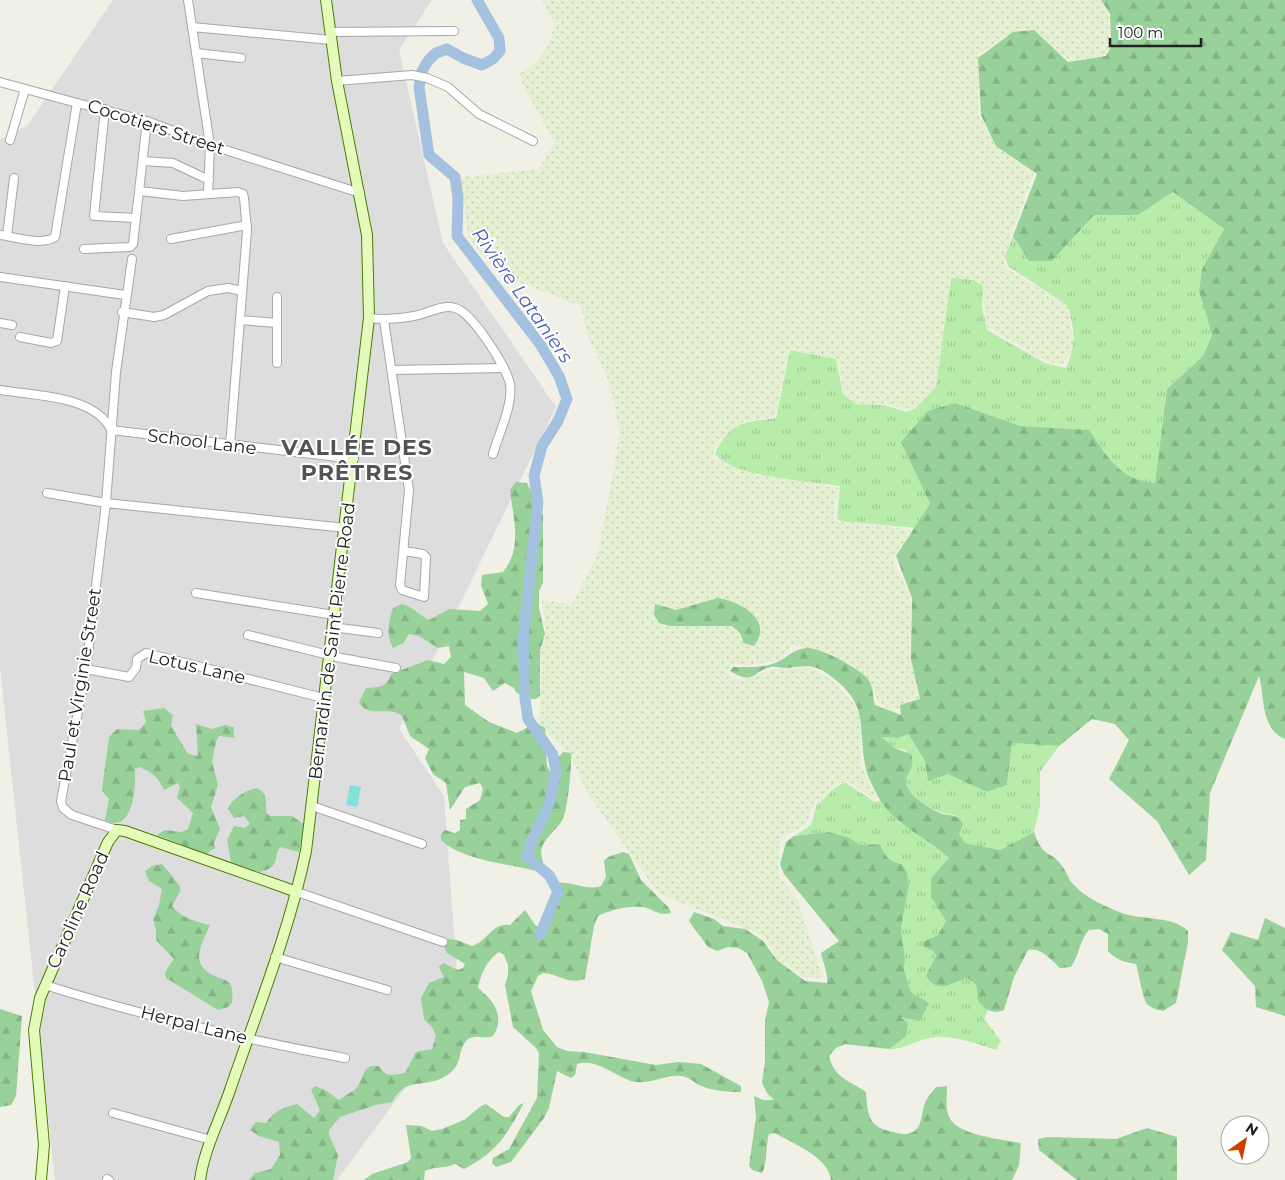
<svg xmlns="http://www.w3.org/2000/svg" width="1285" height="1180" viewBox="0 0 1285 1180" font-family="Montserrat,sans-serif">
<defs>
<pattern id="farmland-dots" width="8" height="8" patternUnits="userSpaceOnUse" patternTransform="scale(1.25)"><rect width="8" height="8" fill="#e4f0d1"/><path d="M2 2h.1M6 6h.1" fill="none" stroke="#c3ceb3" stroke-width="1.8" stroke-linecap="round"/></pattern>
<pattern id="grass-tufts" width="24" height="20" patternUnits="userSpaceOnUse" patternTransform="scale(1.25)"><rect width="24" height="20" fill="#b7ecab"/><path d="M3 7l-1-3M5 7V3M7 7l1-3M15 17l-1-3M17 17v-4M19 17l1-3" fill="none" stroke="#9dca93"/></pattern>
<pattern id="forest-firs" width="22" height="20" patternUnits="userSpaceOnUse" patternTransform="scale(1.25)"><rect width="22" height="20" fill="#99d19a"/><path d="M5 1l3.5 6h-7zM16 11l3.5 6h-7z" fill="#84b384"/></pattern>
</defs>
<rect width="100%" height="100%" fill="#f1f0e6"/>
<polygon fill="#dedddd" points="113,0 432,0 399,50 443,243 556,407 399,729 444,796 460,1014 337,1180 55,1180 0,668 0,139 27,126"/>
<polygon fill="url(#farmland-dots)" points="542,0 1100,0 1109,14 1109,50 1107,55 1070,61 1031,30 1011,33 979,54 978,114 999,148 1034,174 1011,235 1004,262 1006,268 1068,306 1074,349 1061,365 1045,361 985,326 983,286 970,281 950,280 936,388 919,408 905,409 885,404 854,404 844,392 837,360 789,349 775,417 744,421 720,439 712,455 714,458 730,466 839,488 833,519 912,530 892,560 910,595 912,659 919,700 895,709 893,712 878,702 867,678 817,651 793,645 777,661 743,666 733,663 727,673 737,680 752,677 773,669 813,668 831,680 855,705 861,719 861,764 878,802 849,782 835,784 825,799 814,804 806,825 780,838 778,875 798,901 823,978 803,977 777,958 762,935 659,894 587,793 570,755 539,724 542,668 539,654 546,634 542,600 572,604 597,556 612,480 620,431 609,382 587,334 581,306 498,274 468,237 461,177 538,169 555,143 524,88 519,74 536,63 550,43 554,23"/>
<g fill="url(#grass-tufts)">
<path d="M1173,192L1224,229L1202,269L1199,291L1212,335L1203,356L1167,389L1155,484L1132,480L1116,467L1089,430L1021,426L955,403L901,442L930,504L915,528L842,521L837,519L840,486C813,482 730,476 715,454C729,422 744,422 776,418L790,350L836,359L843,394L856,404L884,405L906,412L916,408L936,387L951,278L974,280L983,286L982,307L987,330L1045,363L1066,368C1076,344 1075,332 1068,306L1008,266L1005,256L1013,236L1029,261H1052L1094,215H1138Z"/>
<path d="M907,733L925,761L987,792L1007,785L1012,743L1059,746L1040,772V805L1034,832L1000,850L965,843L958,834L963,824L954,815C939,814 909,800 906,783C904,777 910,770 912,765L906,750L894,748L881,737L898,738Z"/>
<path d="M846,783L875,802L881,801L899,822L937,846L949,858L931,878V897L946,921L938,935L924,947L933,951L936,956L932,967L951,985L966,978C977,983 978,986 977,999L988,1010L984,1019L1001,1041L996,1050C976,1044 951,1034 930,1038C918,1040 899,1051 889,1049L906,1035L900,1016L911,992L904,970L905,960L901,928L909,885L902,864C889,862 885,856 880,844L859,845C840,829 817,833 794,836L811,825L817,804C829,798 832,785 846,783Z"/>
</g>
<g fill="url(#forest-firs)">
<path d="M1101,0H1285V739C1260,728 1265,697 1259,676L1210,793L1206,860L1189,875L1157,821L1109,779L1129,740L1115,724L1092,719L1059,746L1012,743L1007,785L987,792L948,774L928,781L925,761L908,734L898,738L882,737L894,748L911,754C912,757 913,762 912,765C911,772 904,777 906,783C908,796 929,808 940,813C950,817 957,813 963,824L959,834L965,843L1000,850L1034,832C1043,859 1050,849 1062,866C1066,871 1068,878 1072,883C1084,897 1107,908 1125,914C1144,920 1173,916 1188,931V942L1176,1003L1163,1011C1158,1010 1151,1008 1148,1005C1142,999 1139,973 1136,964C1124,962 1116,960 1108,951V934L1099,929L1089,930C1080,940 1079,955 1071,967L1060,968C1051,960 1041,947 1028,950L1014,977L1004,1010C992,1015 984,1009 977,999C978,986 977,983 966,978C951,985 936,993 926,976L936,956L933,951L924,947L923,942L938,935L946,921L931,897V878L949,858C927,837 896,826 880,800C875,790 868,779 866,769C857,729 871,706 832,677C814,663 807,666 786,668C781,668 776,666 771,667C752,671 755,686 730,671L733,667C747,667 762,668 775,663C787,658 793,649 807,648C820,647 860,669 868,679C874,687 872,696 875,705L901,715L900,705L920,699L911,659L912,598L896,556L930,504L901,442L928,411L955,403L1021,426L1089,430C1109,457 1118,480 1155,483L1167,389L1203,356L1212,335L1199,291L1202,269L1224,229L1173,192L1138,215H1094L1052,261H1029L1013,236L1037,174L996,146L981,115L978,58L1013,32L1034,30L1068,62L1106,56L1111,47L1110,14Z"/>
<path d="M516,482L527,483L543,515V583L539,591V608L545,634L540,650V696L536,699H531L517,693L514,688L505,683L493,691L484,678L464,672L465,705L489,722L517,733L536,723L545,728L547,766L556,782L558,758L563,752L571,753C572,766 568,807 563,819C558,829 546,836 542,847C538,857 549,864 537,871C509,864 461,860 441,840V834L445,830L455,833L460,830V820L466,819V809L480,800L483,789L480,783L465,787L450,810L446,783L433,774L425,758L429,749L410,736L402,716C388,705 368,719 359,702L366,688C380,687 386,688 391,674L428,660L444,664L451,657L449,646L438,648L419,636L409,634L403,643L393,648C386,635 388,622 393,608L402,604C413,607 419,615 429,620L449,609L480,611L488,604L481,585L482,575L503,572C523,548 513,518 510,490Z"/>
<path d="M718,598C741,602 774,620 754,646L744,643L740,633L732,626H670L659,623L654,615L655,604L676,610Z"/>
<path d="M164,708L173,715L171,726L188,754L198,756L196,724L212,729L225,725L234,727V738L219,736L216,742L212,762L218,785L211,807L220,829L214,843L215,848L206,854L157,835L165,830L181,832L188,829L193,813L177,798L180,787L178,783L164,790C159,778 151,771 139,767L135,769C136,787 133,835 105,820L109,799L102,790L109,737L117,729L139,730L146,722L143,711Z"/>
<path d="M257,788C268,793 266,802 266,812L270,816H292L305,825L299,852L280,847C272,859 282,866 260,872L231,862L227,840L234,826L245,828L250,824L244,816L234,818L228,809C232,798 246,790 257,788Z"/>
<path d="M828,832L850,838L859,845L880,844C885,856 889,862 902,864L907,873L909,885L901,928L905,960L904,970L911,992L929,1003L920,1021L901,1017L908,1024L906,1036L889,1049L845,1044L836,1048L829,1056C834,1078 849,1080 866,1092C868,1116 868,1127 893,1132C899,1134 907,1135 913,1132C923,1126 921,1113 925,1103C927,1098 932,1092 936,1087L947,1086C947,1096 945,1108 949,1117C956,1135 1004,1140 1021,1143L1019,1165L1012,1180H831C828,1156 793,1144 775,1133L769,1134C765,1147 768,1162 762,1173L752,1170L749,1166L756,1117L754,1096L763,1100H774L767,1093L762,1083L765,1062V1021L769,1002L762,981L747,953L738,948L728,947L717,951L708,947L689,921L694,912L714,919L723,926L745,929L763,941L777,960L805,981L827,983C828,971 823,964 821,953L839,941L784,874L780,864L786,842L794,836Z"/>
<path d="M623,852L629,854L641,880L669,908L671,913C654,916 655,908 641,907C627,906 611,910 598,916L594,926L585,979C568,985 559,974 543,973L538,976L531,991L543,1030L557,1047L567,1051L584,1052L656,1065L679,1062L701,1064L741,1086V1092C726,1092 713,1091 699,1085C694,1082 687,1076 681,1076C666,1074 648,1086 631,1081C613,1075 597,1058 577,1064L575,1075L571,1078L557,1071L549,1108L544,1118L511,1162L496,1167L492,1163L493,1158L509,1149L537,1098L539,1053L536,1048L513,1027L505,985L508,975V965L504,955L500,952C488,957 480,976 478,988C493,1000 506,1016 493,1036C485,1040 474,1033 467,1040C455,1053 466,1066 442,1078C421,1088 406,1077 392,1102L376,1105L340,1117L329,1130V1135L338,1155L333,1180H249L255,1173L271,1169L280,1155L279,1142L259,1136L250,1130L256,1122L266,1123C275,1110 283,1108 297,1104L314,1118L320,1110L311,1090L315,1086L325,1090L339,1100L357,1088L366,1069L371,1066H379C386,1078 392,1075 405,1073L416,1052L432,1049L436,1036L432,1027L424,1019L421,998L429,983L444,977L439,967L443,963L458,970L463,968L465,964L447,953L442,943L446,939L457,940L472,946C488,941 492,922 510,925L525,910L536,926L544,929C552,914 562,901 557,883C572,881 587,891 601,886L606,877L604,861L608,857Z"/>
<path d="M162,864L180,886V892L172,906C181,918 197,922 210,925C201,946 188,965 217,977C221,979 228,980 230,984C234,989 232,998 232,1003L228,1007L218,1010L166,978L165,972L174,959L156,940V930L153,919L159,905L162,889L149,881L145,871L152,866Z"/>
<polygon points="1265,918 1285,928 1285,1016 1256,1007 1255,986 1222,950 1231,932 1258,940"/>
<polygon points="0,1009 22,1016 16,1096 11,1105 0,1107"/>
<path d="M524,1103C506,1136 498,1151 464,1169L455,1164C445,1169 434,1166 425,1171L424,1180H364L372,1174L408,1162L411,1158L406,1125L422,1126L432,1131L442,1129L464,1120L481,1106L486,1104L504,1117H509L519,1105Z"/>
<polygon points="1147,1128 1177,1137 1177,1180 1077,1180 1039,1150 1038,1139 1048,1137 1116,1139"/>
</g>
<polygon fill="#82e2da" points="350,785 361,787 357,807 346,805"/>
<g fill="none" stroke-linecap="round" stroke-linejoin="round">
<polyline stroke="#a5c1e0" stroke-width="11" points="477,0 499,38 500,51 493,59 482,65 463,58 447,49 436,53 428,61 422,71 419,87 429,155 455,177 458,198 457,236 540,344 559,376 567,399 558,421 542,446 534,476 538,502 523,638 525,699 528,719 553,755 556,771 548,807 530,845 527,857 549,875 558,891 540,935"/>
<defs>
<g id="minor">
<polyline points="188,0 210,145 208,194"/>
<polyline points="192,27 331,40"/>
<polyline points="330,32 454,31"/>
<polyline points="196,53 241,58"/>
<polyline points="337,81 412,75 427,78 448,87 479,114 533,141"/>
<polyline points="0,82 77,103"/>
<polyline points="105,109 94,216 136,218"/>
<polyline points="10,140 25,89"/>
<polyline points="143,161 173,163 209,180"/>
<polyline points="140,191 183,196 238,192 243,194 244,198 247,231 230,446"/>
<path d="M0,235C15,237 42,246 55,237L77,103L147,121L210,145L360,193"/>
<polyline points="7,236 14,178"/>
<polyline points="171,239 247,225"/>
<polyline points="84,249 130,247 133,244 147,121"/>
<polyline points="0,277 125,295"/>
<polyline points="122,312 154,317 164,315 208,291 228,288 242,291"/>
<path d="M369,318C384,320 399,319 414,316C427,314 442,304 455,308C472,312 506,366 510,384C513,405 499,433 493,454"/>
<polyline points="240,320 277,323"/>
<polyline points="384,320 409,490 400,585 402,590 424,597 426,557 423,554 404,551"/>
<polyline points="0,323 12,325"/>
<polyline points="20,337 51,343 57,341 65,286"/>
<polyline points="277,363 277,297"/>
<polyline points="392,370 503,368"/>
<path d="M0,390C34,396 95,395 111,430L354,459"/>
<polyline points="47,493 106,503 116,372 132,259"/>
<polyline points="196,593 334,615"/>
<polyline points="332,627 378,633"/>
<polyline points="248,635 341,658 396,668"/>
<polyline points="86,669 129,677 136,668 137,659 146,653 323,698"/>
<polyline points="312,806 422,844"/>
<polyline points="117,830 72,815 63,808 61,801 86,669 106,503 346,528"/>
<polyline points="297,892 443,942"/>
<polyline points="275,957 387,990"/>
<path d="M45,985C143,1016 243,1039 345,1058"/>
<polyline points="113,1113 211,1140"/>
<polyline points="107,1179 109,1180"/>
</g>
<g id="secondary">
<polyline points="41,1180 44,1145 34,1030 40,998 108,842 117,830 125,831 297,892"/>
<path d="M200,1180C204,1149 220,1120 230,1090C257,1011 289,932 306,851L369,318L367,235L337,81L326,0"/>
</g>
</defs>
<use href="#minor" stroke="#a7a7a7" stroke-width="10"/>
<use href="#secondary" stroke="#4a7d01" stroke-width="12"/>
<use href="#minor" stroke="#fff" stroke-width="8"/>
<use href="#secondary" stroke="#e4fcb9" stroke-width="10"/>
</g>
<g text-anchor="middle" stroke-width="4" stroke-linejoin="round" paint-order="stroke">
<g font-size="18" fill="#202020" stroke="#fff">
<text transform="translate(156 127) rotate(18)" y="6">Cocotiers Street</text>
<text transform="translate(202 442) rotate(7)" y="6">School Lane</text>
<text transform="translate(332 641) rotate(-83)" y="6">Bernardin de Saint Pierre Road</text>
<text transform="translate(197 667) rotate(13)" y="6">Lotus Lane</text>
<text transform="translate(80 685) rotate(-81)" y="6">Paul et Virginie Street</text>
<text transform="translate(78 910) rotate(-66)" y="6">Caroline Road</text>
<text transform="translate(194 1025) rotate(14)" y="6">Herpal Lane</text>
</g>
<g font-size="19" font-style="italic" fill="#485db4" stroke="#fff">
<text transform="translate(523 295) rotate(55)" y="7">Rivière Lataniers</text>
</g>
<g font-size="22" font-weight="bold" letter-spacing="1" fill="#535353" stroke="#fff">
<text x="357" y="455">VALLÉE DES<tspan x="357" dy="25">PRÊTRES</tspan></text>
</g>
</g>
<g transform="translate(1245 1140) rotate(33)"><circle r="24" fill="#ffffff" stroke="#a6a6a6"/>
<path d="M0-4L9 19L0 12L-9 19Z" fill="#d03f00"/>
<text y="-8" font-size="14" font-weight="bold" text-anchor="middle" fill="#202020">N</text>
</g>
<path d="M1110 38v8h91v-8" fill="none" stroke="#202020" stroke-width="2.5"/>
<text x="1118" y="38" font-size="15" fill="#202020" stroke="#ffffff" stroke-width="4" paint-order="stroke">100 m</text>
</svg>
